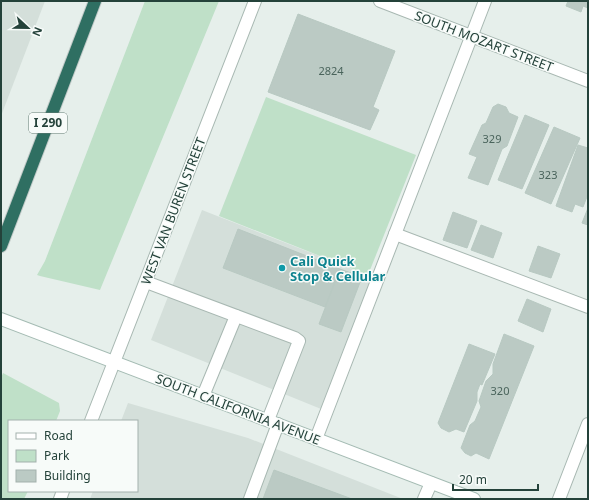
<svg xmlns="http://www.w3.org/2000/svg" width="589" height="500" viewBox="0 0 589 500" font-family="'Noto Sans',sans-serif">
<rect width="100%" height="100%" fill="#e6efeb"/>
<g fill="#d4dfda">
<polygon points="1,1 45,1 1,116"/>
<polygon points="202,210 378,279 326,411 151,340"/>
<polygon points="128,403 248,438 403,499 90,499 93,491 137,491 137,421 121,421"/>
</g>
<g fill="#bfe0c8">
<polygon points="145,1 219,1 100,290 40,276 37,275 45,261"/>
<polygon points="266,97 416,155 368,275 219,216"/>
<polygon points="3,373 59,403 60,411 56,421 9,421 9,491 28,491 24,499 1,499 1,378"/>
</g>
<g fill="#bbcac4" stroke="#b8c9c2">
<polygon points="568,1 588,1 588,8 583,6 581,12 566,6"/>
<polygon points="298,14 395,51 373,107 379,110 370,130 268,92"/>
<polygon points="498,104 506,107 509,113 518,117 507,146 502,149 488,185 468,178 477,157 469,154 482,125 486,123 493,107"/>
<polygon points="525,115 549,125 522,189 498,180"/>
<polygon points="554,127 580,138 551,204 525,193"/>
<polygon points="578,145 588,148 588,194 583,207 575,204 572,212 556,206"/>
<polygon points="588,208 588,225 582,223"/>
<polygon points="453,212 477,221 467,248 443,240"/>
<polygon points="481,225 502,233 493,258 471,250"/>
<polygon points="238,229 340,269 325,307 223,268"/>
<polygon points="538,246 560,254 551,278 529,271"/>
<polygon points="340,269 362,277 341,332 319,324"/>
<polygon points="527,299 551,309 543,332 518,321"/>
<polygon points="504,334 534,346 489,459 476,453 471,456 465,453 461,448 470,425 475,421 481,407 479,401 486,381 493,374 493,364"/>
<polygon points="469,344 495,354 482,385 480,384 477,392 477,401 464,432 456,429 449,432 441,428 438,423"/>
<polygon points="274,470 352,499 263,499"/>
</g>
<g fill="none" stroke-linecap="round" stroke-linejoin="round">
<defs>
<g id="service">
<polyline points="395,234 588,307"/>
<polyline points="146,282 295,338 299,341 268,420"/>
<polyline points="203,396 236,316"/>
<polyline points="316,439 485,1"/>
<polyline points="250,499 278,424"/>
<polyline points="559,499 588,424"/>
</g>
<g id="minor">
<polyline points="380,1 588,81"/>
<polyline points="424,499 431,483"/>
</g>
<g id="tertiary">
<polyline points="91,421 255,1"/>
<polyline points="60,499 63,491"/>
</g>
<polyline id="secondary" points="1,319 474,499"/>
<polyline id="motorway" points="1,246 95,1"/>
</defs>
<use href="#service" stroke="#a8b8b2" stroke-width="14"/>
<use href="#minor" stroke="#a8b8b2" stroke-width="14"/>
<use href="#tertiary" stroke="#a8b8b2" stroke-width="14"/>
<use href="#secondary" stroke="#a4bbb3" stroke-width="14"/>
<use href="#motorway" stroke="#c2cac8" stroke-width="14"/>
<use href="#service" stroke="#fff" stroke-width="12"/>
<use href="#minor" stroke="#fff" stroke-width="12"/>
<use href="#tertiary" stroke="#fff" stroke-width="12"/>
<use href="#secondary" stroke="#fff" stroke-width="12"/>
<use href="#motorway" stroke="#2f6f62" stroke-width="12"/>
</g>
<circle fill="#0f9aa8" stroke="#f7fbf9" stroke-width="1.5" cx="282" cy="268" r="4"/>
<g text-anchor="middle" stroke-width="3" stroke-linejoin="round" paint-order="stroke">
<g font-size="11" fill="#4a645c">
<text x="331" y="75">2824</text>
<text x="492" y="143">329</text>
<text x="548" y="179">323</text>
<text x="500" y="395">320</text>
</g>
<rect fill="#f7fbf9" stroke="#637a73" stroke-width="1" x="29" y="113" width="38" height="20" rx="3"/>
<g font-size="12" font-weight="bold" fill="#24423a">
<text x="48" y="127">I 290</text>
</g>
<g font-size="13" fill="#24423a" stroke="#f7fbf9">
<text transform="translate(484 41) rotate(21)" y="5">SOUTH MOZART STREET</text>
<text transform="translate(173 211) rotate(-69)" y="5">WEST VAN BUREN STREET</text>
<text transform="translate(238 409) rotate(21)" y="5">SOUTH CALIFORNIA AVENUE</text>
</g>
<g font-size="13" font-weight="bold" fill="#0d838f" stroke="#f7fbf9" text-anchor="start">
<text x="290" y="266">Cali Quick<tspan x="290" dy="15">Stop &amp; Cellular</tspan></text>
</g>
</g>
<rect width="589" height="500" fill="none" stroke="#24423a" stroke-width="4"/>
<rect x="8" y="420" width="130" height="72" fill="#f7fbf9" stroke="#a3b1ad"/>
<rect x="16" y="433" width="20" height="6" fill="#ffffff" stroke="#a3b1ad"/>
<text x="44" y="440" font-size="12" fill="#24423a">Road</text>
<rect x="16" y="450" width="20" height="12" fill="#bfe0c8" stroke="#a3b1ad"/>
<text x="44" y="460" font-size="12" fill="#24423a">Park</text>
<rect x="16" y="470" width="20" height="12" fill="#bbcac4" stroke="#a3b1ad"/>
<text x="44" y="480" font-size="12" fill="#24423a">Building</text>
<g transform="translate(28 28) rotate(112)" stroke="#f7fbf9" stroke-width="3" paint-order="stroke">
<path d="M0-3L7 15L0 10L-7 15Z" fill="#24423a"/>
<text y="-6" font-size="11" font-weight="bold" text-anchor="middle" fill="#24423a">N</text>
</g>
<path d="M453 484v6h85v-6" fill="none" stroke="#24423a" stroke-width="2"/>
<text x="459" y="484" font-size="12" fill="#24423a" stroke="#f7fbf9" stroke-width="3" paint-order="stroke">20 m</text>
</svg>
